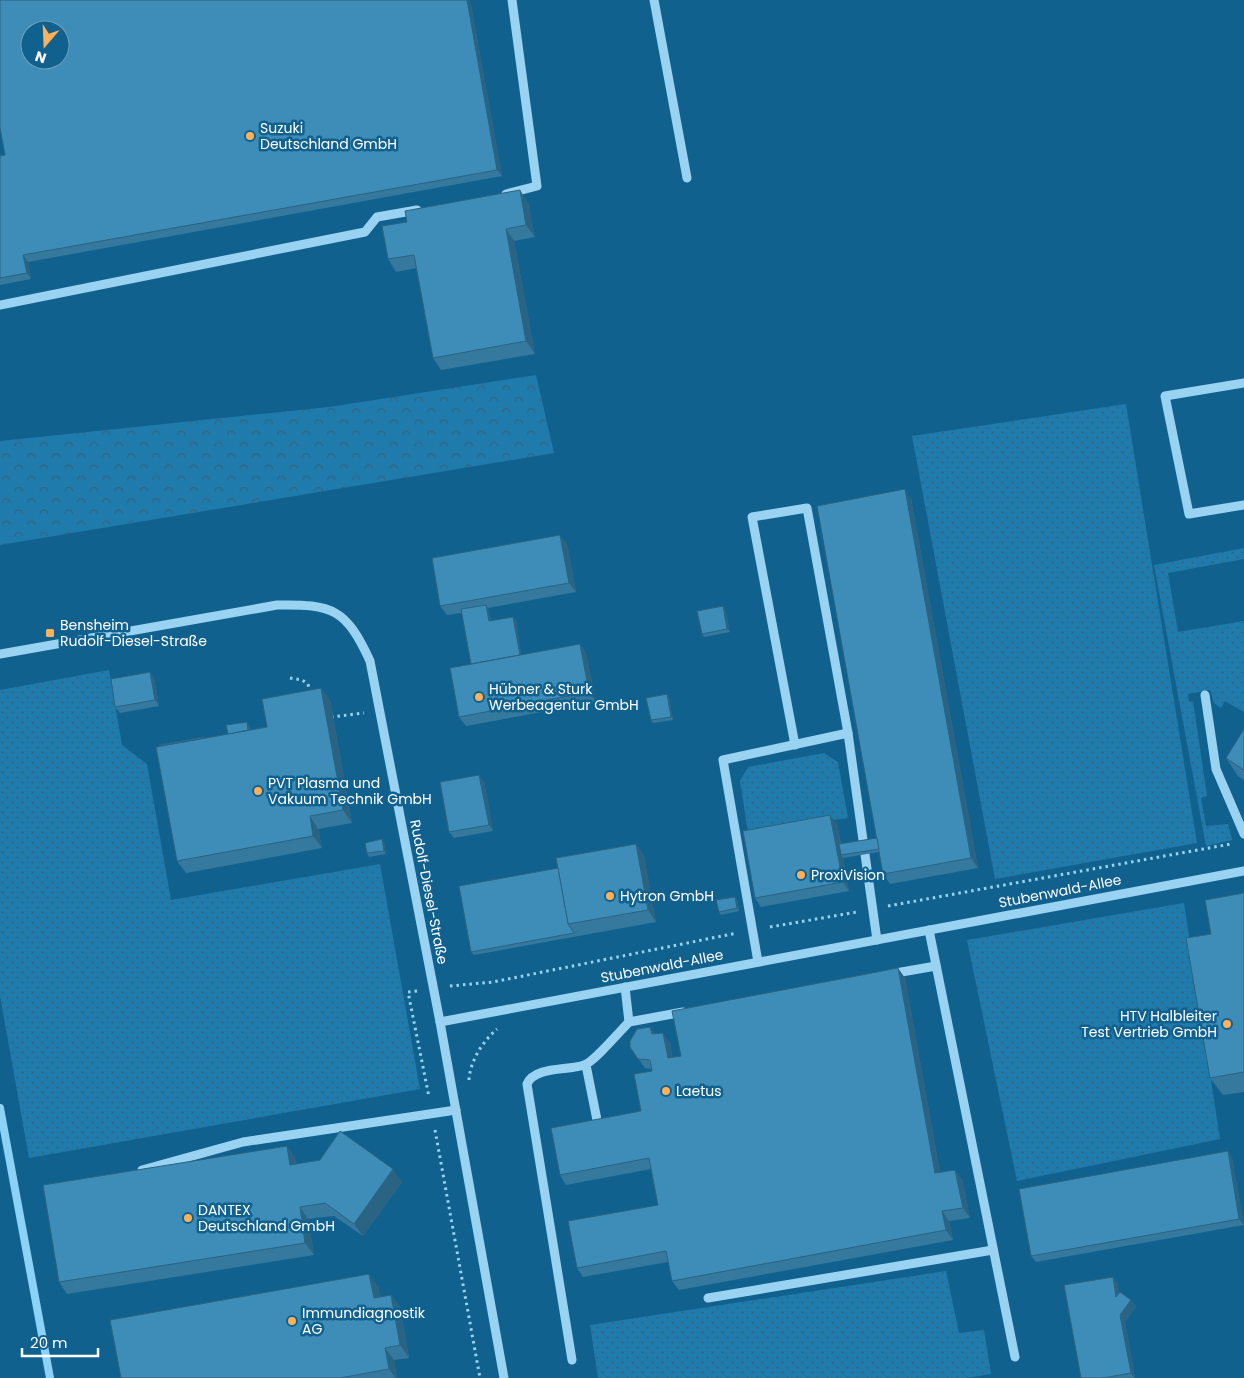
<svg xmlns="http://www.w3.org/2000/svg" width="1244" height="1378" viewBox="0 0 1244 1378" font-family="Poppins,sans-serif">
<defs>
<pattern id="grass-dots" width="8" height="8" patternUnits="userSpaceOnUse" patternTransform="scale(1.25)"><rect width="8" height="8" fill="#1f7bac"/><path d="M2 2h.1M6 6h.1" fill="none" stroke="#36647c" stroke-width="1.8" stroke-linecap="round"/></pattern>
<pattern id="forest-crowns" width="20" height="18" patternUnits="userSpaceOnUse" patternTransform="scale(1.25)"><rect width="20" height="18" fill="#1f7bac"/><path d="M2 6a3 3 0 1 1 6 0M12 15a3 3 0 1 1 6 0" fill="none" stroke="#36647c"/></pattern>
</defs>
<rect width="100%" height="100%" fill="#11618f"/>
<g fill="url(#grass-dots)">
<polygon points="1126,404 1197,843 995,879 912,436"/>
<polygon points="1244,548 1244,559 1168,573 1178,632 1244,621 1244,712 1225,701 1221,708 1214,703 1210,690 1188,694 1189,702 1193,701 1207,796 1201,798 1206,826 1228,824 1232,840 1206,846 1154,565"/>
<polygon points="109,670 122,745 147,764 171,900 380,864 420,1089 29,1158 0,996 0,690"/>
<polygon points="824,753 838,762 848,818 748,833 740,781 748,767"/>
<polygon points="1184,903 1220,1139 1017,1181 967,940"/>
<polygon points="946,1271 959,1333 984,1330 991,1374 967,1378 598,1378 590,1325"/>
</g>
<polygon fill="url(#forest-crowns)" points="536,375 554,453 0,545 0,441 329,407"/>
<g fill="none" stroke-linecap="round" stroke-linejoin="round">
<polyline stroke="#8cd2f6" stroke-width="8" points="0,1108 50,1378"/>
<g stroke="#9ad3f2" stroke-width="3" stroke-dasharray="2.5 4" stroke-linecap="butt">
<polyline points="290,678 302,680 308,684 310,693"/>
<polyline points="331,717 364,713"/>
<polyline points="888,906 1231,844"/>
<polyline points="770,927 857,912"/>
<polyline points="450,986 493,982 737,933"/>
<polyline points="417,991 408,992 429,1097"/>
<path d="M469,1080C470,1061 483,1041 497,1029"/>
<polyline points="435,1130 480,1378"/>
</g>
<g stroke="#9ad3f2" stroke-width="9">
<polyline points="654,0 687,178"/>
<polyline points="506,194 537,186 512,0"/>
<polyline points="0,305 365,232 377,217 417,210"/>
<polyline points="1244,383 1165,396 1189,514 1244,505"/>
<path d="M0,654L277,605C333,604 346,609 370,661L440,1022L504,1378"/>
<polyline points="1205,695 1216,769 1244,834"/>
<polyline points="795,745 752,517 807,508 848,733"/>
<polyline points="929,930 1015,1357"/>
<polyline points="758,962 723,760 848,733 877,940"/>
<polyline points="890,974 936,966"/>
<polyline points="440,1022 1244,871"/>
<polyline points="629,1022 683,1012"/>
<polyline points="586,1065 598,1125"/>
<polyline points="142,1170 243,1142 456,1110"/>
<polyline points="708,1298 993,1250"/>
<path d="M572,1360L527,1084C535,1066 567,1071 584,1065C593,1063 621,1030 629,1022L625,987"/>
</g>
</g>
<g fill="#35799f">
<polygon points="470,0 502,176 28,262 31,279 0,285 0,156 5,155"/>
<polygon points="528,203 535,237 514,241 535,354 441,370 433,358 417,268 396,272 388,259"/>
<polygon points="911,499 978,868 890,884 883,874 879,852 843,858 849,891 761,907 755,898 837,824 841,844 877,838"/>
<polygon points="567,544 576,592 488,608 491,621 513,617 516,620 521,655 580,644 586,653 596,702 466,726 459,717 471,664 462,613 447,615 440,606"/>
<polygon points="725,609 730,632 704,637 702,634"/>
<polygon points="150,672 154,678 159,706 120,713 115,707"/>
<polygon points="669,697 673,720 653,723 651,720"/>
<polygon points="330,700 352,823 318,829 322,848 186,873 177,861 205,738 228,734 249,725 250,730 267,727"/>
<polygon points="1244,729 1244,780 1238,776 1226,758"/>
<polygon points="484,781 493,831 454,838 449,832"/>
<polygon points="382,839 384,843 386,854 369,857 367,853"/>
<polygon points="636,844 644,856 656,922 474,955 471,952 558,868"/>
<polygon points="1244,893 1244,1092 1223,1095 1210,1078 1211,934"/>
<polygon points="735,897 737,900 739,911 721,915 719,912"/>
<polygon points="905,978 940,1172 962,1179 970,1218 949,1221 953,1240 679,1290 672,1281 668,1262 583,1277 577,1268 658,1205 651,1169 566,1185 560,1175 641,1111 652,1071 652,1069 645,1068 630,1047 650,1027 655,1034 670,1042 672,1057 681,1056"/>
<polygon points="287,1146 295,1158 296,1164 402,1182 363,1236 334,1216 308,1219 314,1255 67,1294 59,1282"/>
<polygon points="1228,1151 1232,1158 1244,1225 1036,1262 1031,1256"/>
<polygon points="1118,1283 1119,1293 1131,1300 1136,1306 1125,1322 1135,1378 1081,1378"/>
<polygon points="378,1286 380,1297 391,1295 400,1307 409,1358 394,1360 397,1378 121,1378"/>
</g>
<g fill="#2b6382">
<polygon points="467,0 470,0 502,176 497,170"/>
<polygon points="520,190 528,203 535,237 526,225"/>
<polygon points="506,229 514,241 535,354 526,341"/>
<polygon points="23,255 28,262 31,279 27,273"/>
<polygon points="905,489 911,499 978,868 971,858"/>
<polygon points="560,535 567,544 576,592 569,583"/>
<polygon points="486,605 488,608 491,624 489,621"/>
<polygon points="723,606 725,609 730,632 727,629"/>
<polygon points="513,617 516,620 523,665 521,662"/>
<polygon points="580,644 586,653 596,702 589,692"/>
<polygon points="150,672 154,678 159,706 155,700"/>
<polygon points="321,688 330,700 352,823 343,810"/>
<polygon points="667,694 669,697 673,720 671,717"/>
<polygon points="247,722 249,725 252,740 249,737"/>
<polygon points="479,775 484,781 493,831 489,825"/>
<polygon points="830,815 837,824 843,855 841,855 843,858 849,891 843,882"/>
<polygon points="310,816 318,829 322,848 313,836"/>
<polygon points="382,839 384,843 386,854 384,851"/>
<polygon points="636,844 644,856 656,922 648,910"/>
<polygon points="735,897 737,900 739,911 737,908"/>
<polygon points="898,968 905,978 942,1183 935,1173"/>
<polygon points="650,1027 657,1037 652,1034"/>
<polygon points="663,1033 670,1042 674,1067 668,1058"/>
<polygon points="287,1146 295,1158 298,1178 290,1165"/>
<polygon points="1228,1151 1232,1158 1244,1225 1239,1219"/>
<polygon points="393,1169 402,1182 363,1236 354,1224"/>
<polygon points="955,1170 962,1179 970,1218 963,1208"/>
<polygon points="300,1207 308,1219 314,1255 305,1243"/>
<polygon points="942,1211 949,1221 953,1240 946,1230"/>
<polygon points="369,1274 378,1286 382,1310 374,1298"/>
<polygon points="1113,1277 1118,1283 1121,1303 1116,1297"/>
<polygon points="391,1295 400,1307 409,1358 400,1345"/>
<polygon points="1131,1300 1136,1306 1125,1322 1135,1378 1134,1378 1131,1373 1120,1315"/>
<polygon points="385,1348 394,1360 397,1378 395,1378 389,1369"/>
</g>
<g fill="#3e8db9" stroke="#2b6382" fill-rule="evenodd">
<path d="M0,0H467L497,170L23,255L27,273L0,278V156L5,155L0,128ZM30,30H60V60H30Z"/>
<polygon points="520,190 526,225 506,229 526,341 433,358 414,255 388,259 382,226 407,222 405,211"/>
<polygon points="905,489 971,858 883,874 817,506"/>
<polygon points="560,535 569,583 440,606 432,558"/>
<polygon points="486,605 489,621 513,617 520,655 471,664 461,609"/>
<polygon points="723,606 727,629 702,634 697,611"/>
<polygon points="580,644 589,692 459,717 450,668"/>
<polygon points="150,672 155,700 115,707 111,679"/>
<polygon points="321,688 343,810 310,816 313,836 177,861 156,747 267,727 262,699"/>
<polygon points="667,694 671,717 651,720 646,698"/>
<polygon points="247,722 248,730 228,734 226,725"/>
<polygon points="1244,729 1244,770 1226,758"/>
<polygon points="204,737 204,738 159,746 159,745"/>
<polygon points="479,775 489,825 449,832 440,782"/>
<polygon points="830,815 843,882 755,898 743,831"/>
<polygon points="877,838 879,849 841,855 839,844"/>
<polygon points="382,839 384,851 367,853 365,843"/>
<polygon points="636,844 648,910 568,924 556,858"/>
<polygon points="558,868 568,924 574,933 471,952 459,886"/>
<polygon points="1244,893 1244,1072 1210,1078 1186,938 1211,934 1205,900"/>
<polygon points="735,897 737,908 719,912 716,900"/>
<polygon points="898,968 935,1173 955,1170 963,1208 942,1211 946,1230 672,1281 666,1251 577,1268 568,1221 658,1205 649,1158 560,1175 551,1128 641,1111 634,1074 652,1071 650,1060 638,1059 630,1047 630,1041 637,1029 650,1027 652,1034 663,1033 668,1058 681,1056 672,1011"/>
<polygon points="340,1131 393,1169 354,1224 325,1203 300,1207 305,1243 59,1282 43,1185 287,1146 290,1165 320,1160"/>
<polygon points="1228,1151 1239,1219 1031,1256 1019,1189"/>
<polygon points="369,1274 374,1298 391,1295 400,1345 385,1348 389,1369 340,1378 121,1378 110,1320"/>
<polygon points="1113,1277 1116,1297 1120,1292 1131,1300 1120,1315 1131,1373 1103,1378 1081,1378 1064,1285"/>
</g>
<g fill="#ffb05b" stroke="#11618f" stroke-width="2">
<circle cx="250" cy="136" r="5"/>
<rect x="45" y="628" width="10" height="10" rx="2.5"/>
<circle cx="479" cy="697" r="5"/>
<circle cx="258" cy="791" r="5"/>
<circle cx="801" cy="875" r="5"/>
<circle cx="610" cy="896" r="5"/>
<circle cx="1227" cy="1024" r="5"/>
<circle cx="666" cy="1091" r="5"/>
<circle cx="188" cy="1218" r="5"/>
<circle cx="292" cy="1321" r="5"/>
</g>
<g text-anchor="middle" stroke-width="5" stroke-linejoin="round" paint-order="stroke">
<g font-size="14" fill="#fff" stroke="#11618f" text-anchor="start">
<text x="260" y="133">Suzuki<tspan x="260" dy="16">Deutschland GmbH</tspan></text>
<text x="60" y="630">Bensheim<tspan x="60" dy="16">Rudolf-Diesel-Straße</tspan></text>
<text x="489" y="694">Hübner &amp; Sturk<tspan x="489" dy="16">Werbeagentur GmbH</tspan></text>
<text x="268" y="788">PVT Plasma und<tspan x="268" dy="16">Vakuum Technik GmbH</tspan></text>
<text x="811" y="880">ProxiVision</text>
<text x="620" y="901">Hytron GmbH</text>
<text x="1217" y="1021" text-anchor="end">HTV Halbleiter<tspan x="1217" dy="16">Test Vertrieb GmbH</tspan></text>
<text x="676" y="1096">Laetus</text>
<text x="198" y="1215">DANTEX<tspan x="198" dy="16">Deutschland GmbH</tspan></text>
<text x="302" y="1318">Immundiagnostik<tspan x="302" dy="16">AG</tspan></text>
</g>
<g font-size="14" fill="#fff" stroke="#11618f">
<text transform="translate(1060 891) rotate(-11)" y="5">Stubenwald-Allee</text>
<text transform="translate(429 892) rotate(79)" y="5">Rudolf-Diesel-Straße</text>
<text transform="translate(662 966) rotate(-11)" y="5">Stubenwald-Allee</text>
</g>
</g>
<g transform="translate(45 45) rotate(199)"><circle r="24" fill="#11618f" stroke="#70a0bc"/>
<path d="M0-4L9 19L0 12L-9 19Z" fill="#ffb05b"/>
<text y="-8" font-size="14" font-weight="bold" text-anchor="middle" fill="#ffffff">N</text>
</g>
<path d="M22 1348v8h76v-8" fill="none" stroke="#ffffff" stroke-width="2.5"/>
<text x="30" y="1348" font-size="15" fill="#ffffff" stroke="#11618f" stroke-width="4" paint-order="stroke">20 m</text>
</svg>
